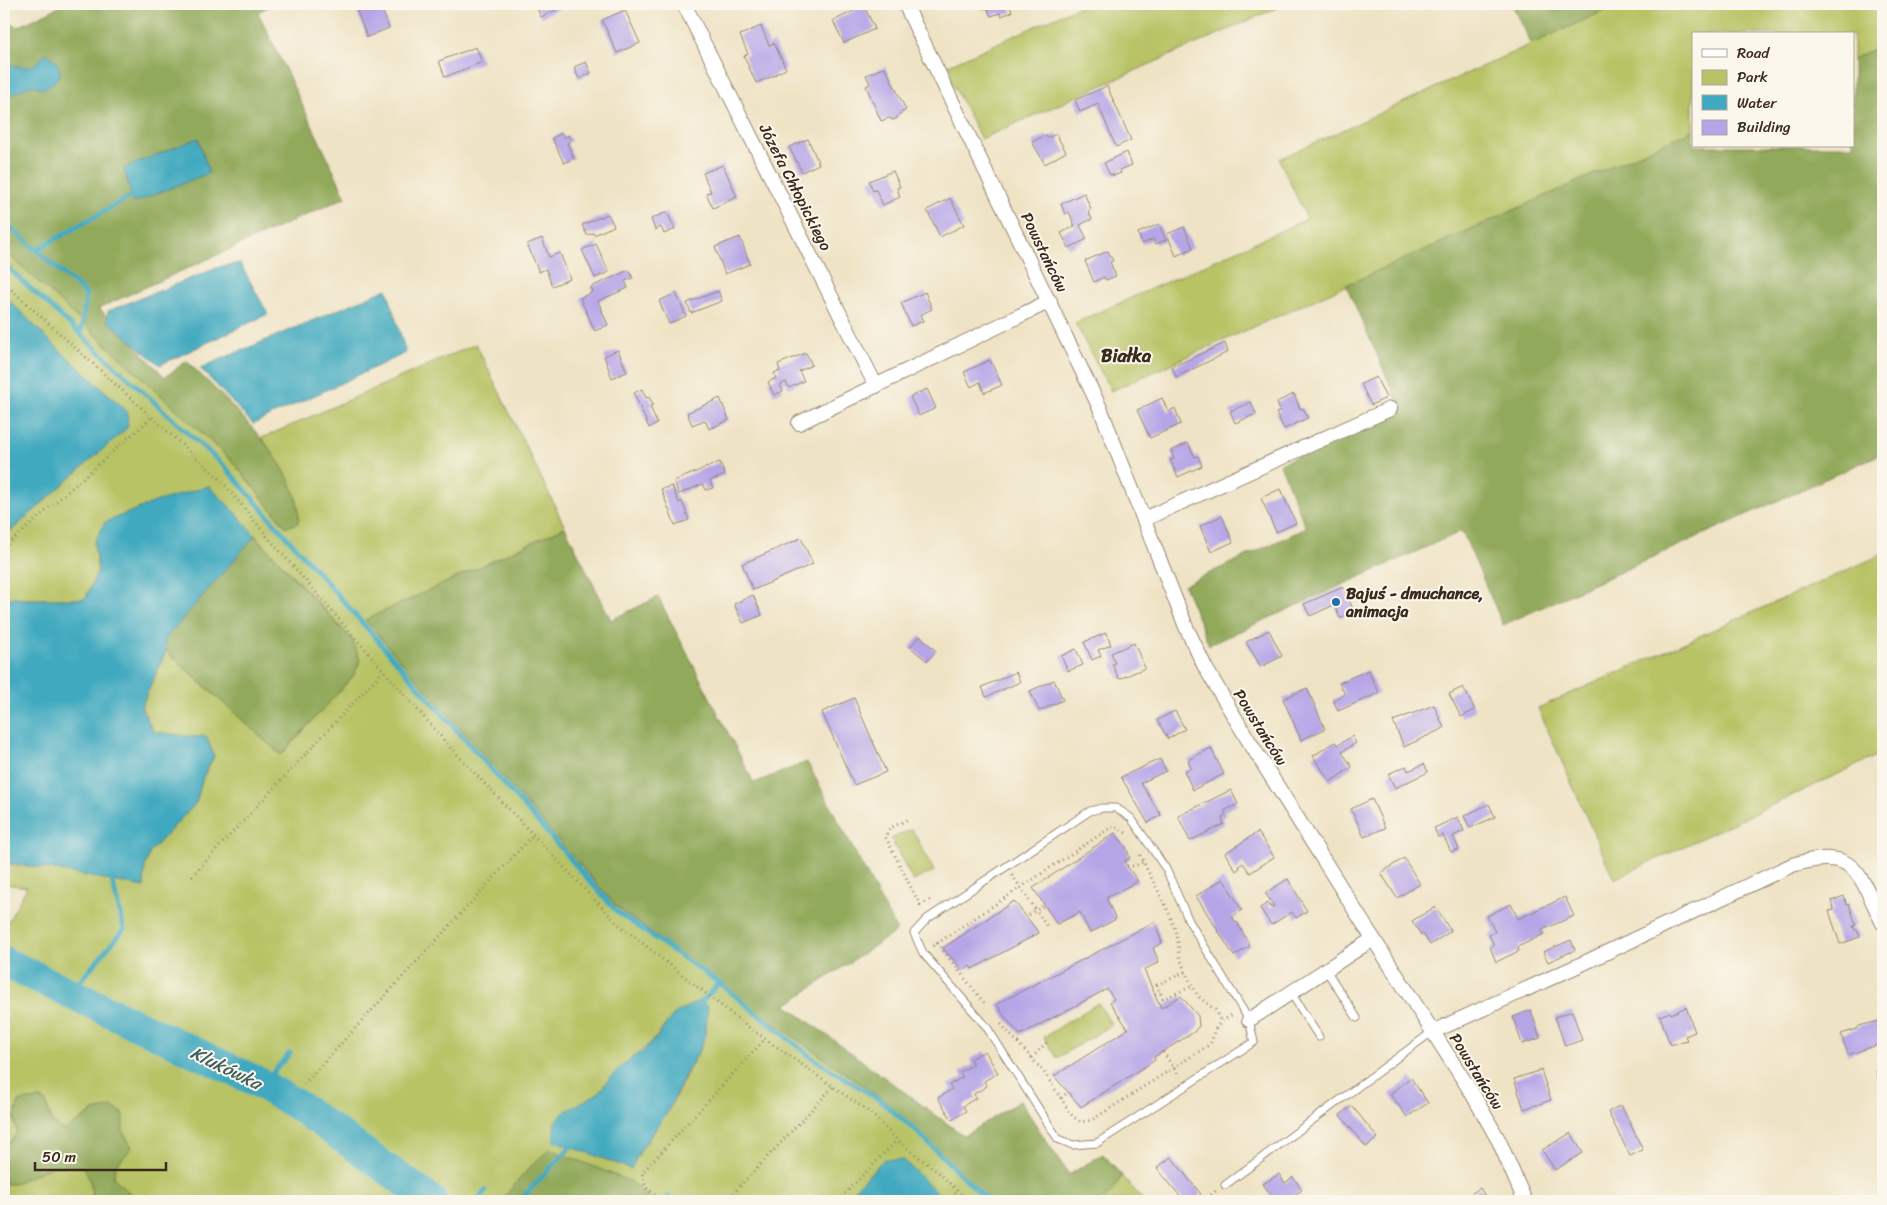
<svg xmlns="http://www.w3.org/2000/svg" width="1887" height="1205" viewBox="0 0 1887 1205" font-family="Sriracha,sans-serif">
<rect width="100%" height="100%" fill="#fbf7ec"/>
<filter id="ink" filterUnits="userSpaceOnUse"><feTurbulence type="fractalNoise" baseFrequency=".02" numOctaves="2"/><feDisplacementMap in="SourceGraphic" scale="10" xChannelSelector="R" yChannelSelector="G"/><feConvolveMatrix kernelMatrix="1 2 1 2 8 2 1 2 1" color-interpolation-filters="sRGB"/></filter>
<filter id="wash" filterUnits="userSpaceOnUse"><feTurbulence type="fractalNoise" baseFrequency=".0096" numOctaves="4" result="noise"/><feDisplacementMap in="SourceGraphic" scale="20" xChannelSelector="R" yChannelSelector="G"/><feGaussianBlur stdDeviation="1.12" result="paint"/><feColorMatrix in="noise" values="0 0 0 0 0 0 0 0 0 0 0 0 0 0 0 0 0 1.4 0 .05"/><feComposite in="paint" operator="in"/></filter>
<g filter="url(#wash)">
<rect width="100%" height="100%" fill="#efe3c5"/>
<g fill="#b7c365" stroke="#797642" fill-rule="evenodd">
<polygon points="1085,4 1286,4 981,139 944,67"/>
<polygon points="1619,4 1883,4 1883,45 1853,59 1853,34 1693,34 1693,130 1111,391 1075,323 1307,219 1279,159"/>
<path d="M4,250L232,461L286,527L287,475L262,438L476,344L565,527L366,620L618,908L765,1017L899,1089L964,1136L1020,1101L1069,1175L1103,1154L1144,1201H653L632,1182L501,1200L502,1201H138L114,1179L115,1166L132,1148L123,1131L122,1122L112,1107L94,1111L64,1131L50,1121V1113L14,1119L17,1133L4,1149V929L27,887L4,884V863L50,869L144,886L145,866L150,852L196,803L203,777L214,756L206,736L194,737L154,732L141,707L166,651L281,755L354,675L360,660L352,639L209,486L94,543L98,571L85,599H25L4,597V537L128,427L52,343L4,295ZM665,1025L698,1053C686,1072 679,1093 667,1112C655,1133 642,1145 631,1168L566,1111C576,1106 588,1101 597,1094C607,1086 614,1074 623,1065C640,1051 653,1044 665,1025Z"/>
<polygon points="1883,554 1883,753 1614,879 1538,708"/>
<polygon points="912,829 934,871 913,881 891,839"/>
<polygon points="1098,1003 1112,1025 1057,1058 1044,1037"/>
<polygon points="53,1166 85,1167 90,1180 93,1201 4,1201 4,1179 6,1184 33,1175"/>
</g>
<g fill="#91a95a" stroke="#666a3c">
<path d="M65,4H274L258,12L346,197L99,308L165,377L187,361C221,396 307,470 298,523L286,527L232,461L4,250V22L18,27Z"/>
<polygon points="1512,4 1619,4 1531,44"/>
<polygon points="1883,45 1883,453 1503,625 1462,531 1209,645 1184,585 1306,528 1280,464 1401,409 1346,285 1693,130 1693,146 1853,146 1853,59"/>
<polygon points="565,527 611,620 658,597 754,783 807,762 897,931 786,1005 964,1136 1020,1101 1069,1175 1103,1154 1122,1176 1111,1193 1100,1201 990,1201 884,1100 765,1017 618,908 365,620"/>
<polygon points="255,536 352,640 360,660 354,675 281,755 166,651 164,639"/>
<polygon points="40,1099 46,1102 51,1121 64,1131 94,1111 112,1107 123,1113 123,1131 132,1148 115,1166 114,1178 138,1201 93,1201 90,1180 84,1167 53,1166 13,1184 6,1184 4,1179 4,1149 17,1133 14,1119 19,1101"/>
<polygon points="550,1149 632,1182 653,1201 502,1201 501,1200 533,1164"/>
</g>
<g fill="#3fa9bf" stroke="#3d6a6e">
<path d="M46,53L56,61L61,73L52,85L43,89L32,85L14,93L4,104V65C28,65 28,74 46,53Z"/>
<polygon points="198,138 209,173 133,203 124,168"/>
<polygon points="240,263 268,314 160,365 107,321 108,311 222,266"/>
<polygon points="387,289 406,353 253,424 200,368"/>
<polygon points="4,295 52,343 127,411 128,427 4,537"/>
<polygon points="209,486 237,514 255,536 165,639 166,651 141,707 154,732 194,737 206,736 214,756 203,777 196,803 150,852 145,866 144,887 50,869 4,863 4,597 25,599 85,599 98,571 94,543 105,522 155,502"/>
<polygon points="700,1000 708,1007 705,1036 698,1053 687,1071 667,1113 640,1150 631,1169 553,1140 555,1121 566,1111 598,1093 610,1078 624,1064 642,1052 658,1036 665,1025 674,1014"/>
<polygon points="884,1159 903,1160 939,1194 937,1201 843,1201"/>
</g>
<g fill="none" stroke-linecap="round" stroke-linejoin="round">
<g stroke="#3fa9bf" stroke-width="5">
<polyline points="4,222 86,294 81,335"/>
<polyline points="36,250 131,196"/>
<polyline points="4,264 225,467 617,912 719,983 811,1057 878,1099 913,1128 988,1201"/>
<polyline points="70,993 124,929 112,881"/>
<polyline points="699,1005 719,983"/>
<polyline points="262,1085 290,1053"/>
<polyline points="477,1201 485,1191"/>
<polyline points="519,1201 574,1143"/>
<polyline points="664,1201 668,1196"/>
</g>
<polyline stroke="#3fa9bf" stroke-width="31" points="4,962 256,1081 297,1105 432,1201"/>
</g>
<g id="blocks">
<g fill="#b5a5e7">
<polygon points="354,4 380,4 389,28 367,37"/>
<polygon points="535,4 564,4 565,6 541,17"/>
<polygon points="753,4 768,4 756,9"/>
<polygon points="981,4 1009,4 1012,12 1001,16 1000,13 991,16 987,8 983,9"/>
<polygon points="864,6 875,29 844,43 833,21"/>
<polygon points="625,10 640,43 617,53 602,20"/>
<polygon points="761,26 769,45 774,43 786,69 775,74 776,75 756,83 744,56 748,54 740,35"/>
<polygon points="476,47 482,62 445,77 439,61"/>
<polygon points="586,62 591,73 579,79 574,67"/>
<polygon points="885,67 906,110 899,114 897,118 893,120 889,118 881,121 866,86 870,84 866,75"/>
<polygon points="1107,86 1131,140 1116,147 1098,104 1080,112 1075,100"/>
<polygon points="562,133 564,138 568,135 571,141 567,143 574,158 564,163 552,138"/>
<polygon points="1056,134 1066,152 1045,164 1032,142 1046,135 1047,138"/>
<polygon points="808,139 819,164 802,172 789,147"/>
<polygon points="1127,152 1132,165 1120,170 1121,173 1113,176 1112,174 1110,175 1104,163"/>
<polygon points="723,165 737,197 713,208 706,193 711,192 703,173"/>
<polygon points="893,171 900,187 897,188 900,197 883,205 876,190 873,191 869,181"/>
<polygon points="1084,193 1091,209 1088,211 1092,219 1080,225 1087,239 1069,248 1061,233 1075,226 1069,212 1065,214 1061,204"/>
<polygon points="950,198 964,225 940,237 927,210"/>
<polygon points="667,212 675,229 664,234 661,227 655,230 651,219"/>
<polygon points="608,214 614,226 594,235 593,233 587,235 582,225"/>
<polygon points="1159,224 1166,240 1155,244 1153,239 1142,244 1138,233"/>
<polygon points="1184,227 1193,248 1176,256 1167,234"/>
<polygon points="740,237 750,264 725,274 715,247"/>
<polygon points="542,238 549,257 560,253 570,279 552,286 546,269 539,272 527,244"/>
<polygon points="596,244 609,272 595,278 582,250"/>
<polygon points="1108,251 1113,261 1110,262 1116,276 1106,280 1104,277 1094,282 1085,261"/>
<polygon points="629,270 633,278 625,281 628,288 598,301 608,325 595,331 580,298 593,292 591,287"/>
<polygon points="718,291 722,301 691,313 687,303"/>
<polygon points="925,292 932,309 920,315 923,321 911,326 901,303"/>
<polygon points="676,293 686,316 669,324 659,301"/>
<polygon points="1225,343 1228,352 1176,377 1172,367"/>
<polygon points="618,350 627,372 612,378 604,356"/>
<polygon points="806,353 812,365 799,371 804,381 789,388 786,382 780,385 783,391 774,395 768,382 776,378 774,373 780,371 778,364"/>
<polygon points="990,360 1002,385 984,393 980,382 971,387 964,372"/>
<polygon points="1376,377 1386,398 1371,405 1361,384"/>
<polygon points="642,389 646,398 649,397 653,405 650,406 657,424 649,428 634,393"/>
<polygon points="927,389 936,408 919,416 910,397"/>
<polygon points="1294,394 1300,409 1303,408 1308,418 1284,429 1276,413 1280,411 1277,402"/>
<polygon points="720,398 729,420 709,429 705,420 692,425 687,413"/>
<polygon points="1162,398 1168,412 1175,408 1181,424 1150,438 1137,410"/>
<polygon points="1251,402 1256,414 1235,423 1230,411"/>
<polygon points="1188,443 1195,457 1198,456 1202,466 1178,477 1170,460 1174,459 1171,451"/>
<polygon points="720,462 725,475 710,481 713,488 706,490 703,484 679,494 674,481"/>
<polygon points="672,486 679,503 682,501 689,520 675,525 661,489"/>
<polygon points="1280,489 1296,523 1276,532 1261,498"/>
<polygon points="1222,516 1233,542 1211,552 1200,526"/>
<polygon points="801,538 813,564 753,590 742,564"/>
<polygon points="1343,587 1354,611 1340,618 1334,605 1310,616 1304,604"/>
<polygon points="753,595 762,615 743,623 734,604"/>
<polygon points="1269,630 1282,656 1261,667 1246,642"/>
<polygon points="1106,633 1111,645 1098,650 1101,656 1092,660 1084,642"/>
<polygon points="920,636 936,651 927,661 910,647"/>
<polygon points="1134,643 1145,668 1119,679 1112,664 1115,663 1111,653"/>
<polygon points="1076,649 1083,665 1068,671 1061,656"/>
<polygon points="1368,670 1379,693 1338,711 1333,700 1345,694 1339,683"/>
<polygon points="1016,672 1020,682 986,697 982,687"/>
<polygon points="1054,680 1063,700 1039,711 1030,691"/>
<polygon points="1463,687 1475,710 1461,717 1449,694"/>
<polygon points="1307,688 1325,729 1301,740 1283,699"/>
<polygon points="854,698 886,772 854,785 822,712"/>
<polygon points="1434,705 1444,728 1404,747 1393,721"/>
<polygon points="1175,711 1185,729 1168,739 1157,720"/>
<polygon points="1352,736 1356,743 1342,752 1352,767 1330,782 1313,756 1335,742 1338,745"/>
<polygon points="1211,748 1224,774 1193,790 1184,771 1191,768 1188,760"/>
<polygon points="1160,759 1166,771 1141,783 1161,815 1148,823 1121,777"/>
<polygon points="1424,764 1428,772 1395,788 1388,774 1406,766 1408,771"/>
<polygon points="1231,790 1238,804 1224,811 1226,813 1222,819 1224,824 1190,841 1178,816"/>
<polygon points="1372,799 1385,828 1364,837 1351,809"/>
<polygon points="1489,804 1495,817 1470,828 1464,816"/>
<polygon points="1458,817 1464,831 1453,836 1459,849 1451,852 1443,835 1438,837 1434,828"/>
<polygon points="1258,832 1274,857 1250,873 1243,863 1239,866 1240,868 1236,871 1225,853"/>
<polygon points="1115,833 1126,847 1130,858 1124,862 1138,881 1106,898 1116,919 1090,933 1080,912 1057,924 1033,888"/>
<polygon points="1404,858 1420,884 1397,898 1381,873"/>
<polygon points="1223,879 1242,910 1232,917 1236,923 1237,922 1250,946 1234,956 1196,896"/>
<polygon points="1288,879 1307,911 1296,918 1292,912 1271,925 1260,908 1268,903 1271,908 1274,906 1265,893"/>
<polygon points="1844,896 1847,905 1849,904 1856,925 1853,926 1855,930 1857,930 1860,937 1840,944 1829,911 1834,910 1831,901"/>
<polygon points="1565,897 1574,916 1542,930 1544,934 1518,947 1519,951 1496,962 1490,947 1494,945 1489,935 1495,932 1487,916 1511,904 1518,919"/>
<polygon points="1014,901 1039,933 972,969 970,966 963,971 943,948"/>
<polygon points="1435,907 1451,931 1430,945 1423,934 1421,935 1412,921"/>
<polygon points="1155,922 1162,943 1153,948 1159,962 1144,970 1161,1008 1181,996 1198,1016 1199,1026 1194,1032 1154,1057 1155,1060 1081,1107 1054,1076 1128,1029 1110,1002 1114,999 1107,989 1020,1035 1004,1016 997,1004"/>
<polygon points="1571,940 1575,950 1548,962 1543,952"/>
<polygon points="1686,1007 1695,1032 1685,1036 1687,1040 1670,1045 1660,1016 1670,1012 1671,1014"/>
<polygon points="1531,1010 1540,1038 1522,1044 1513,1017"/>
<polygon points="1572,1011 1582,1040 1565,1046 1555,1017"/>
<polygon points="1883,1020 1883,1043 1848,1055 1841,1034 1857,1029 1859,1026"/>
<polygon points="985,1051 998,1073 984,1081 987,1086 974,1094 976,1098 963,1106 966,1111 952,1120 938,1098 952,1089 949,1085 963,1077 960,1072 973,1065 970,1059"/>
<polygon points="1883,1069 1883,1087 1881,1087 1876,1071"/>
<polygon points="1541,1070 1551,1100 1524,1109 1514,1079"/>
<polygon points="1411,1078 1428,1103 1407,1117 1390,1094"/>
<polygon points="1621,1105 1643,1150 1630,1156 1608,1112"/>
<polygon points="1352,1106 1378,1138 1366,1147 1340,1115"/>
<polygon points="1571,1133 1583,1153 1555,1170 1542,1150"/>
<polygon points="1171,1157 1201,1194 1192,1201 1184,1201 1157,1168"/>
<polygon points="1279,1174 1285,1183 1293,1177 1302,1190 1286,1201 1275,1201 1263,1184"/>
<polygon points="1480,1188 1488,1201 1462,1201 1461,1200"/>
</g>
</g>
</g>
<g filter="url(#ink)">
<use href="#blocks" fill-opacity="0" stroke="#958672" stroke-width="1"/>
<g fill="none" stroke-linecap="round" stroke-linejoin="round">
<defs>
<g id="lane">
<polygon points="1102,808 1116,808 1131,818 1166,869 1189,921 1249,1020 1254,1042 1097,1143 1073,1145 1058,1139 986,1026 923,953 914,933 927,919 1090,811"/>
<polyline points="1326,970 1357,1018"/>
<polyline points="1291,993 1319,1037"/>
<polyline points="1225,1185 1432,1032"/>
</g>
<g id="street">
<polyline points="684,4 876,386"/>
<polyline points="905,4 1100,408 1186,627 1205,667 1247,738 1360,918 1472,1093 1499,1141 1525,1201"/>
<polyline points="799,423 1050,301"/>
<polyline points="1144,519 1390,409"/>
<polyline points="1249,1020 1373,939"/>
<path d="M1432,1032L1586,962L1792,865C1857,846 1857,872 1883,923"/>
</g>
</defs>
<use href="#lane" stroke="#958672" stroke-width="9"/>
<use href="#street" stroke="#958672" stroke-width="16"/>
<g stroke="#958672" stroke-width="3" stroke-dasharray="1 4" stroke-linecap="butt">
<polyline points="4,283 222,481 266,535 449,746 617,923 747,1026 872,1114 897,1140 939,1173 968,1201"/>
<polyline points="4,548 152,417"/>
<polyline points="907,820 890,828 885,836 922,909"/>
<polyline points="1140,855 1170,915 1177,935 1180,957 1185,972 1198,996 1215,1010 1221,1022"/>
<polyline points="1127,866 1135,866 1145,861"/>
<polyline points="1012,875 1048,928"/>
<polyline points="192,876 383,671"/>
<polyline points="4,900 6,903 8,914 4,921"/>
<polyline points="920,905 933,899"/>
<polyline points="1029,915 1043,906"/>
<polyline points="937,943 986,1005"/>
<polyline points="933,946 1110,828 1115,826 1126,833"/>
<polyline points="1185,972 1157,985 1163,999 1193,986"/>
<polyline points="1155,994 1160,992"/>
<path d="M1001,1024L1044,1072L1073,1117L1081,1122L1092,1120L1209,1045C1213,1040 1212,1038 1214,1032C1217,1023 1226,1019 1233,1014"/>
<polyline points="1163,1052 1180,1077"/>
<polyline points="1032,1058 1047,1042"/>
<polyline points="304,1084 533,835"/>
<polyline points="1061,1098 1068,1092"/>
<polyline points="663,1201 646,1188 642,1173 765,1039"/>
<polyline points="726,1201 833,1087"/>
<polyline points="838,1201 897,1140"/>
<polyline points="948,1201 958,1191"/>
<polyline points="1203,1201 1216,1191"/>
</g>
<use href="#lane" stroke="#fff" stroke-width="7"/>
<use href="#street" stroke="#fff" stroke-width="14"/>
</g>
</g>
<circle fill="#1f6fb2" stroke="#fbf7ec" stroke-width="2" cx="1336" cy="602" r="5"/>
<g text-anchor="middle" stroke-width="4" stroke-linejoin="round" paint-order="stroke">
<g font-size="16" fill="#3b2a1e" stroke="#fbf7ec">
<text transform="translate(796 187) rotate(63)" y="6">Józefa Chłopickiego</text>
<text transform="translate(1045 252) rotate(64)" y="6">Powstańców</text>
<text transform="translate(1261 727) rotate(58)" y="6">Powstańców</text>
<text transform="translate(1477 1071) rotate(58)" y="6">Powstańców</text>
</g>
<g font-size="16" font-weight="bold" fill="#3b2a1e" stroke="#fbf7ec" text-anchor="start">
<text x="1346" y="599">Bajuś - dmuchance,<tspan x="1346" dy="18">animacja</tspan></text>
</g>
<g font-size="18" font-weight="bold" fill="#3b2a1e" stroke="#fbf7ec">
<text x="1126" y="362">Białka</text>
</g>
<g font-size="18" font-style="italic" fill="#3d5d5e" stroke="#fbf7ec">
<text transform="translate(226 1068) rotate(26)" y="6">Klukówka</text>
</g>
</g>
<rect width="1887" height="1205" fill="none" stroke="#fbf7ec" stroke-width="20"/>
<rect x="1692" y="32" width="162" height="115" fill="#fbf7ec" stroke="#aea59a"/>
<rect x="1702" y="49" width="25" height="8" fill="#ffffff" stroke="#aea59a"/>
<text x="1737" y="58" font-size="15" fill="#3b2a1e">Road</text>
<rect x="1702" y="70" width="25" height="15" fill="#b7c365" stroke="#aea59a"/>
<text x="1737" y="82" font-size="15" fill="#3b2a1e">Park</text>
<rect x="1702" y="95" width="25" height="15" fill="#3fa9bf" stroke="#aea59a"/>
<text x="1737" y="108" font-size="15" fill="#3b2a1e">Water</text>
<rect x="1702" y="120" width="25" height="15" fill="#b5a5e7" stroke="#aea59a"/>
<text x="1737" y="132" font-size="15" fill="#3b2a1e">Building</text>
<path d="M35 1162v8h131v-8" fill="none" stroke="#3b2a1e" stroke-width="2.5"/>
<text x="42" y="1162" font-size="15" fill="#3b2a1e" stroke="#fbf7ec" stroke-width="4" paint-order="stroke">50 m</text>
</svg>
